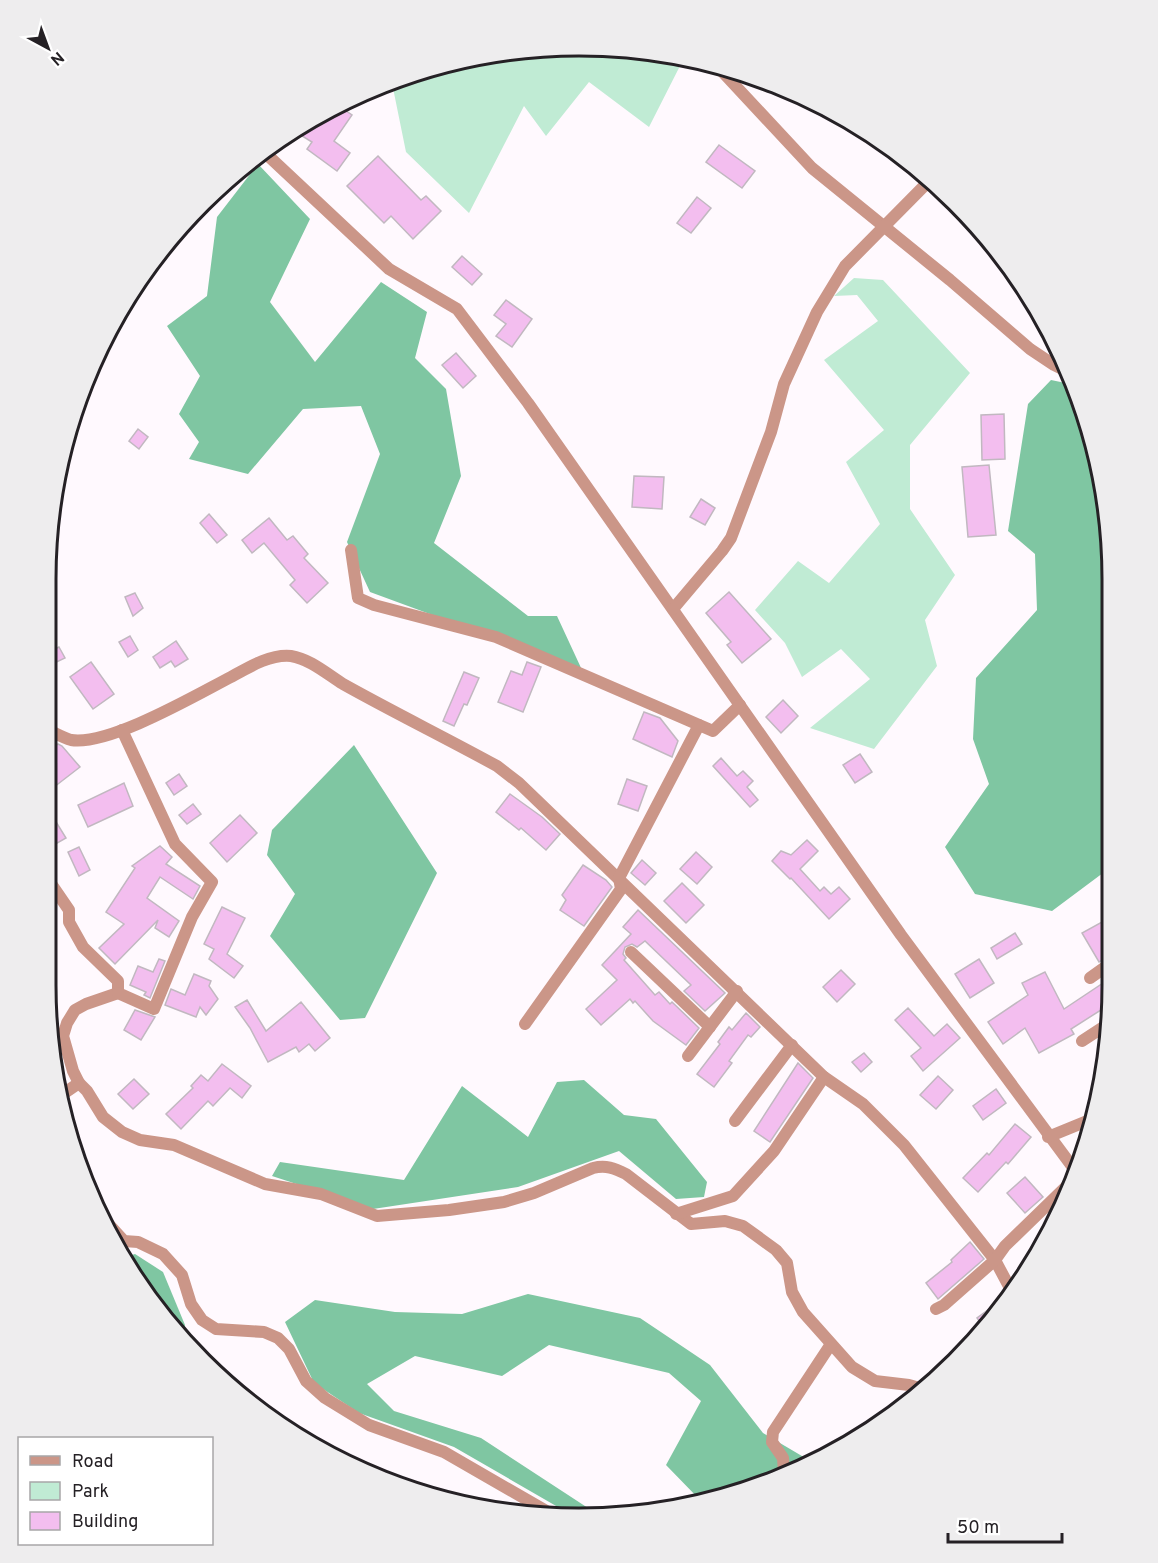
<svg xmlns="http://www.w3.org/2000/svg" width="1158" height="1563" viewBox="0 0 1158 1563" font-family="Overpass,sans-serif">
<rect width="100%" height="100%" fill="#fff9fe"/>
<g fill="#c0ebd4">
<polygon points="544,46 649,50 684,58 649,127 589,82 546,136 524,106 469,213 406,152 393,88 386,84 441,63"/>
<polygon points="854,278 883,280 970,373 910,445 910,509 955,575 925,620 937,666 874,749 810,728 870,679 841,649 802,677 785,643 755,610 798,561 829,583 880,524 846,462 884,430 824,360 878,321 857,295 834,296"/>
</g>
<g fill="#7fc6a2">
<polygon points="258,164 310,219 270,302 315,362 381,282 427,312 415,358 446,389 461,476 434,543 528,616 557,616 582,670 370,592 347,542 380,454 361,406 303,409 248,474 189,459 199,442 179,414 200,376 167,326 207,296 217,217"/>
<polygon points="1051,380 1075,385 1108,509 1111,867 1052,911 975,894 945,847 989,784 973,739 976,678 1037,610 1035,554 1008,531 1028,404"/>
<polygon points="354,745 437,873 365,1018 340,1020 270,936 295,894 267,855 272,830"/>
<polygon points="584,1080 624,1115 656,1119 707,1182 704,1197 676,1199 619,1151 518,1187 373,1209 272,1176 280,1162 404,1180 462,1086 528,1137 557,1082"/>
<polygon points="135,1254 163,1272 185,1325 183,1337 122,1258"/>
<polygon points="528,1294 640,1318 710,1365 763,1433 807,1459 751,1490 700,1500 666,1465 701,1401 669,1373 549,1345 502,1376 415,1356 367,1384 394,1411 481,1438 588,1508 595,1516 570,1514 454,1447 359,1413 314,1383 285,1322 315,1300 395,1312 462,1314"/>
</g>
<g fill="#f3beef" stroke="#c1b8c0" stroke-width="1.5">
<polygon points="336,104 352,115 334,141 350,153 337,171 307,149 312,142 294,131"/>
<polygon points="719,145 755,171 742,188 706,162"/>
<polygon points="378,156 421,200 426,196 441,211 413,239 391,216 384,223 347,186"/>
<polygon points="697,197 711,208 691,233 677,223"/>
<polygon points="462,256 482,274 472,285 452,267"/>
<polygon points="506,300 532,319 512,347 496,336 506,324 494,315"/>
<polygon points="456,353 476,376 463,388 442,365"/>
<polygon points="1004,414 1005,459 982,460 981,415"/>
<polygon points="138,429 148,437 139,449 129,441"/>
<polygon points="989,465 996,535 968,537 962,467"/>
<polygon points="634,476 664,477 662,509 632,507"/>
<polygon points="701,499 715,508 705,525 690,517"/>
<polygon points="209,514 227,535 217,543 200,523"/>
<polygon points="269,518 287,540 293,536 308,554 304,558 328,583 307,603 290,585 295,580 264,543 252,553 242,540"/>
<polygon points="729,592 771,639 742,663 727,645 731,642 706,613"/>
<polygon points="135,593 143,608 133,616 125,597"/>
<polygon points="130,636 138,650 128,657 119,642"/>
<polygon points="176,641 188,659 175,667 171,661 160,668 153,657"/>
<polygon points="59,647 65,658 46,667 46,653"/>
<polygon points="91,662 114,694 93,709 70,677"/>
<polygon points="527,662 541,667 523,712 498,702 511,671 522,675"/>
<polygon points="464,672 479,678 467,705 464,704 454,726 443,721"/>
<polygon points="783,700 798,716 781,733 766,717"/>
<polygon points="644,712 660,718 678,741 672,757 633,739"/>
<polygon points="58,744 62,746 80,767 45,794 46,754"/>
<polygon points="860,754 872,772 855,783 843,765"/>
<polygon points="721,758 737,776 743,771 753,781 747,787 758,800 750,807 713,766"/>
<polygon points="179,774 187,786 174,795 166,783"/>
<polygon points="627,779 647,786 638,811 618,804"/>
<polygon points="124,783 133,806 88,827 78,805"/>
<polygon points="510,794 542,817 560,834 546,850 521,828 519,830 496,812"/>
<polygon points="45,804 66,838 52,846 45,835"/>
<polygon points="193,804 201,814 187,824 179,815"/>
<polygon points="240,815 257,833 227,862 210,843"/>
<polygon points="807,840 818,851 800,869 820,891 824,887 831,894 839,887 850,899 829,919 791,878 790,879 772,861 781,851 791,855"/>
<polygon points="160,846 172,857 166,864 200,886 193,899 160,877 147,898 179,921 169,937 155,928 158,920 115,964 99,948 124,924 106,912 135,868 132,866"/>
<polygon points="79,847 90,870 79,876 68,852"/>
<polygon points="696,852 712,867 697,884 680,869"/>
<polygon points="642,860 656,873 645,885 631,873"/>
<polygon points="583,865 606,880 612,887 584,926 560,910 566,900 562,895"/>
<polygon points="682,883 704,905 686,923 664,901"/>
<polygon points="222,907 245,918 227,954 243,966 234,978 209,959 214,949 204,944"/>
<polygon points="638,910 725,993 705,1011 684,991 691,985 645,941 637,947 632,944 625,947 623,954 626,958 624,960 655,995 659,992 670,1004 672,1002 699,1028 686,1045 653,1021 635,1001 633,1003 630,999 601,1025 586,1009 617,980 602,965 631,934 623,927"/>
<polygon points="1102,922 1111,938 1111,955 1099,962 1082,933"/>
<polygon points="1015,933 1022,944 997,959 991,948"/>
<polygon points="159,959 165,961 150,998 144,995 146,992 130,985 138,966 153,972"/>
<polygon points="979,959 994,983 970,998 955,974"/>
<polygon points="841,970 855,984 837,1002 823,987"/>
<polygon points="1045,972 1064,1009 1109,979 1107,976 1112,973 1112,1003 1071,1029 1074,1034 1039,1053 1025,1028 1003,1044 988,1022 1028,995 1022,983"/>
<polygon points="194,974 211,981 209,986 218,999 206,1015 200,1007 196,1017 165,1005 171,989 185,995"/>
<polygon points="247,1000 266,1031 301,1002 330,1038 315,1051 309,1044 299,1052 296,1047 268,1062 250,1028 235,1007"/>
<polygon points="908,1008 934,1036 947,1024 960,1038 923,1071 911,1056 921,1048 895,1020"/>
<polygon points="135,1010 155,1017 141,1040 124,1030"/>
<polygon points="746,1013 760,1027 751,1037 748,1035 729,1061 732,1063 714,1087 697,1074 720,1044 718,1042 729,1027 732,1030"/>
<polygon points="864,1053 872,1062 861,1072 852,1062"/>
<polygon points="798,1063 813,1078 770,1142 754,1131"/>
<polygon points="222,1064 251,1086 242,1098 230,1088 213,1106 208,1101 181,1129 166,1114 193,1088 191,1086 201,1075 208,1081"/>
<polygon points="938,1076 953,1090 936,1109 920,1095"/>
<polygon points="134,1079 149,1094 133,1109 118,1094"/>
<polygon points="996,1089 1006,1103 983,1120 973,1106"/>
<polygon points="1015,1124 1031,1137 1008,1164 1006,1162 978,1192 963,1178 987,1153 989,1155"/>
<polygon points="1025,1177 1043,1197 1025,1213 1007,1193"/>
<polygon points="970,1242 984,1259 938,1299 926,1283 952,1262 951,1260"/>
<polygon points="1006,1297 1007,1299 985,1329 977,1318"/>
</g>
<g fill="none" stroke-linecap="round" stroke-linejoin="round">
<g stroke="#cb9688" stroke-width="12">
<polyline points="717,66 812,168 950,280 1030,349 1054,365 1072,374"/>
<polyline points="262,150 389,269 457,309 528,403 901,935 1077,1173"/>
<polyline points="351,550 358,598 374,605 496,637 713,731 740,705"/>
<polyline points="673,609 722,551 731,538 771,432 784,384 817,312 845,266 932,178"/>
<path d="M46,729C53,732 63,738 71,740C109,746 196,695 231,677C249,667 270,654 291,656C310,659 327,674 343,684C393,712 446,738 497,766L519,783L824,1077L863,1104L904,1145L995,1260L1012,1292"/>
<path d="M45,875L69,910V922L83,947L118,981V993L86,1004L75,1010L67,1023L63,1036L73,1071L79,1083L87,1091L103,1117L122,1132L140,1140L174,1145L265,1184L321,1194L377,1216L449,1210L504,1202L534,1193L593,1168C606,1165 614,1168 626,1174L691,1224L725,1221L743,1226L776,1250L787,1263L792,1292L803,1312L852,1367L875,1381L909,1385L923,1389"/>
<polyline points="631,952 710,1027"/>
<polyline points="1090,978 1111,963"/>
<polyline points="118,993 154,1009 192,917 212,882 175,844 122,730"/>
<polyline points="525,1024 621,889 619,878 699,725"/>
<polyline points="1082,1041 1111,1022"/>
<polyline points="688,1056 737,991"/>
<polyline points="60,1096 79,1083"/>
<polyline points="735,1121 792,1045"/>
<polyline points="1048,1137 1092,1119"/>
<polyline points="676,1214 733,1196 774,1151 824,1077"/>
<polyline points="103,1218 124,1241 138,1242 163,1254 182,1275 191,1304 202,1320 216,1329 264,1332 278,1338 289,1349 306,1381 325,1398 369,1425 444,1452 548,1512"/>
<polyline points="936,1309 944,1305 995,1260 1005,1246 1074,1179"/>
<polyline points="784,1472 783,1458 772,1442 773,1432 831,1344"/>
</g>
</g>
<path d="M0 0H1158V1563H0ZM579 56H579A523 523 0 0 1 1102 579V985A523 523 0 0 1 579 1508H579A523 523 0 0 1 56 985V579A523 523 0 0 1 579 56Z" fill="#eeedee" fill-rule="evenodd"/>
<path fill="none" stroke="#252125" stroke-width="3" d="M579 56H579A523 523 0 0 1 1102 579V985A523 523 0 0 1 579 1508H579A523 523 0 0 1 56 985V579A523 523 0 0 1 579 56Z"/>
<rect x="18" y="1437" width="195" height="108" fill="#ffffff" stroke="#a8a6a8" stroke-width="1.5"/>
<rect x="30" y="1456" width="30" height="9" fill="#cb9688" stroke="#a8a6a8" stroke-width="1.5"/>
<text x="72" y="1467" font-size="18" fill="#252125">Road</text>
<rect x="30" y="1482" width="30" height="18" fill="#c0ebd4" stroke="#a8a6a8" stroke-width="1.5"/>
<text x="72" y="1497" font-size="18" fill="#252125">Park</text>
<rect x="30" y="1512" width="30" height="18" fill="#f3beef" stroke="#a8a6a8" stroke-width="1.5"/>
<text x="72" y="1527" font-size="18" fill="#252125">Building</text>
<g transform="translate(48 48) rotate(139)" stroke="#ffffff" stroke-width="4.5" paint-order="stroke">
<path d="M0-4.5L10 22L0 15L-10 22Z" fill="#252125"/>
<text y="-9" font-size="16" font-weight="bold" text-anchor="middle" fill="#252125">N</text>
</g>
<path d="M948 1533v9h114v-9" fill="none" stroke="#252125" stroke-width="3"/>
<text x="957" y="1533" font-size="18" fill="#252125" stroke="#ffffff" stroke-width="4.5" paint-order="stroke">50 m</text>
</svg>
